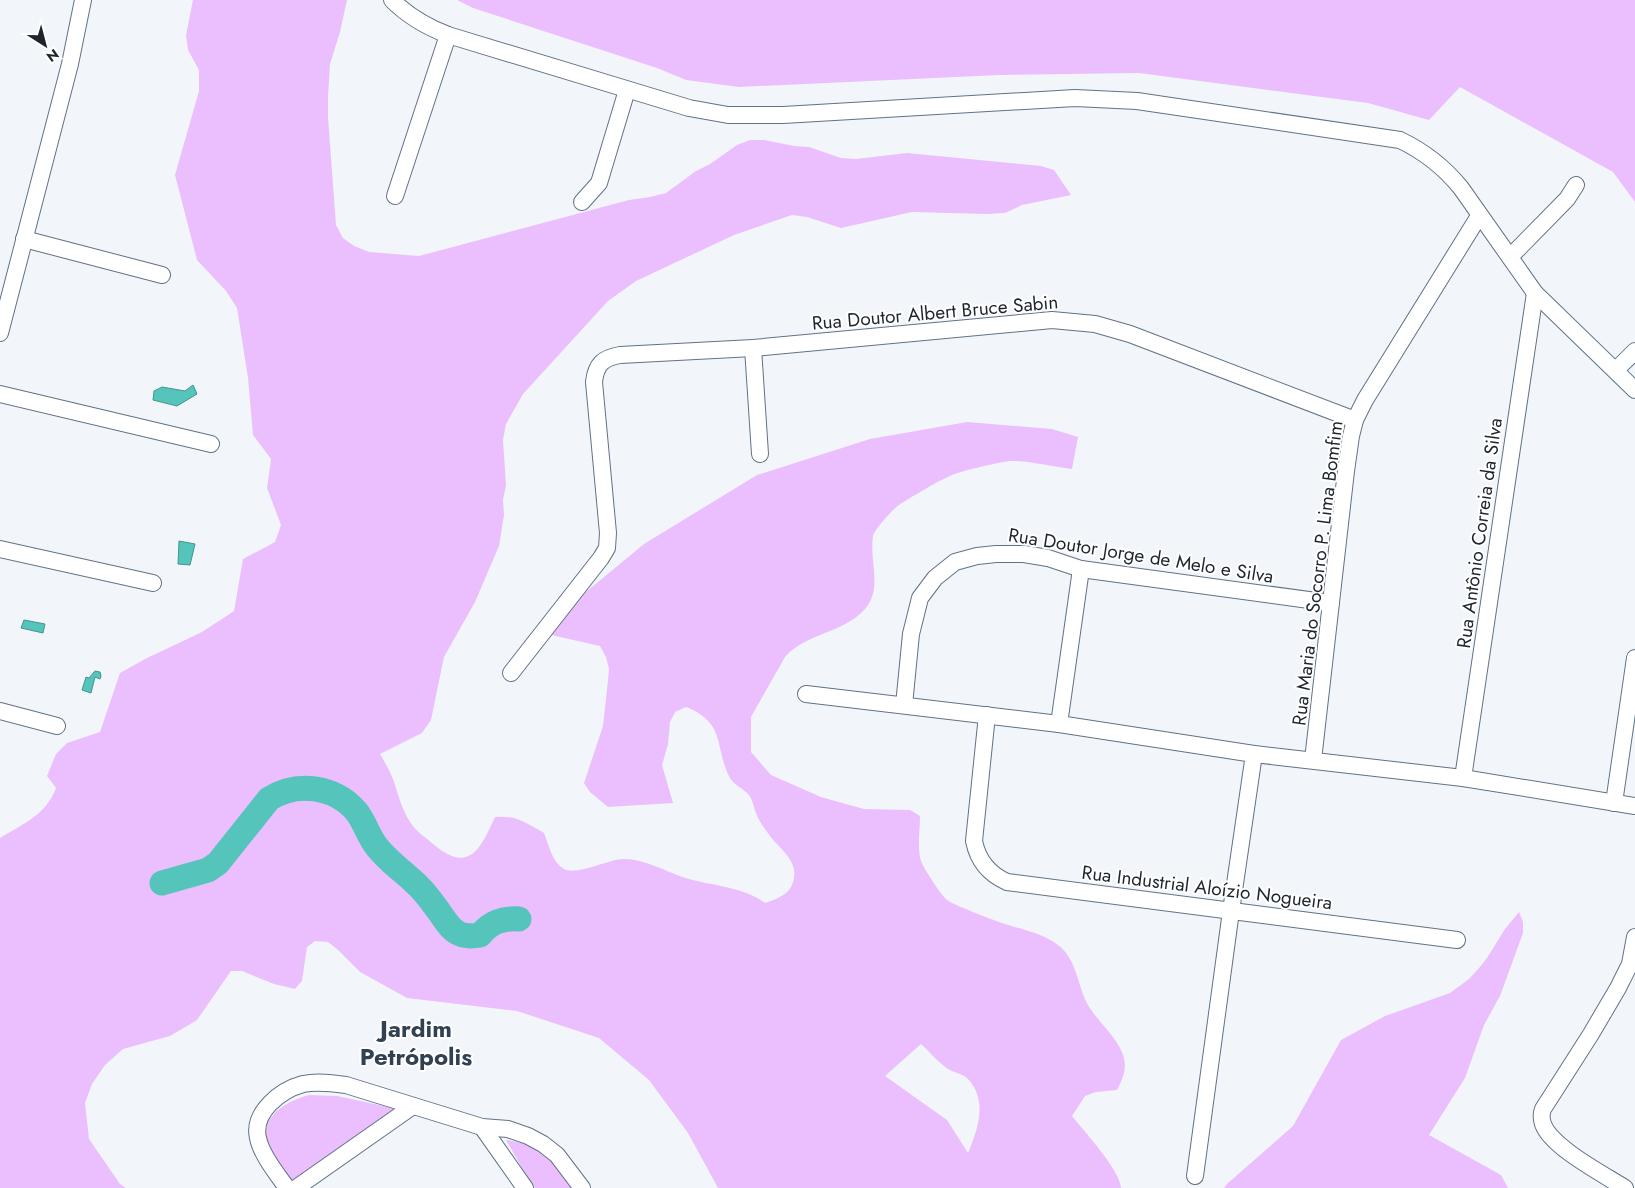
<svg xmlns="http://www.w3.org/2000/svg" width="1635" height="1188" viewBox="0 0 1635 1188" font-family="Jost,sans-serif">
<rect width="100%" height="100%" fill="#f2f6fb"/>
<g fill="#ebbffe" fill-rule="evenodd">
<path d="M193,0H347L340,32L330,64L328,96V117L336,225L343,238L354,246L369,252L419,256L629,200L650,197L666,193L696,171L710,164L737,145L750,140H764L794,146L809,147L841,158L856,159L907,153L1041,166L1054,170L1071,195L1022,205L1005,213L988,214L912,212L841,228L807,217L792,215L734,235L636,281L608,301L523,394L506,424L503,440L506,485L503,500L504,515L499,546L475,602L444,657L431,720L422,733L380,754C385,763 392,774 395,785C399,798 404,815 413,826C418,833 427,838 433,844C469,874 480,850 495,817C516,815 526,823 544,833C549,845 552,862 564,869C578,876 608,859 624,859C646,859 668,873 689,879C714,886 744,887 765,903C779,898 792,894 794,877C797,860 779,848 770,836C765,829 759,822 756,813C753,806 753,798 747,793C741,787 734,785 730,778C714,748 727,723 686,707L675,712L670,722L668,744L662,765L673,803L608,807L590,792L584,783L603,726L608,680L609,669L606,657L600,646L551,635L581,596L644,544L757,475L870,439L967,422L1052,429L1078,437L1072,469C1052,467 1031,461 1011,461C1003,461 961,471 952,475C938,481 913,496 899,505C894,508 874,530 873,536C869,561 883,588 865,609C844,633 806,633 785,657L751,717V752L771,775L821,797L864,809L910,810L920,816C920,830 917,847 921,861C924,869 940,893 946,899C950,904 996,921 1005,924C1023,930 1042,933 1058,945C1077,959 1077,985 1088,1005C1098,1022 1120,1040 1124,1058C1127,1070 1122,1080 1117,1090L1096,1092L1085,1096L1072,1116C1084,1131 1120,1170 1121,1188H718L688,1133L649,1080L599,1038L517,1011L407,998L360,972L337,949L328,942L315,941L307,947L302,981L295,989L274,984L242,971H231L197,1020L170,1036L123,1049L105,1065L92,1084L85,1103L89,1139L120,1184L126,1188H0V838C24,823 46,815 56,788L47,776L56,754L67,743L100,732L120,673L145,659L202,632L234,611L243,559L275,542L281,525L267,488L271,459L253,435L248,378L237,308L226,291L197,260L175,175L199,91V70L188,50L186,35ZM921,1044C929,1051 936,1060 944,1066C950,1072 962,1073 968,1079C988,1101 978,1129 968,1153L947,1120L885,1076Z"/>
<polygon points="457,0 1635,0 1635,202 1613,172 1460,87 1429,120 1368,103 1139,73 999,75 739,87 686,80 657,68 473,8"/>
<polygon points="1519,912 1523,922 1523,933 1500,996 1484,1025 1465,1078 1429,1135 1501,1175 1508,1188 1224,1188 1228,1183 1293,1126 1341,1040 1385,1016 1450,993 1469,979 1479,968 1487,958 1505,929"/>
<path d="M309,1095L337,1096L398,1109L291,1184C284,1174 274,1163 269,1152C254,1120 283,1102 309,1095Z"/>
<path d="M506,1140C538,1143 556,1165 576,1188H535L521,1166Z"/>
</g>
<g fill="#55c4ba" stroke="#44948f">
<polygon points="193,385 197,394 177,406 153,400 154,391 162,387 185,391"/>
<polygon points="179,541 195,544 190,565 178,564"/>
<polygon points="24,620 45,624 43,633 21,628"/>
<polygon points="95,671 100,672 101,676 100,679 95,677 91,693 82,690 86,677 89,678"/>
</g>
<g fill="none" stroke-linecap="round" stroke-linejoin="round">
<path stroke="#55c4ba" stroke-width="25" d="M162,883L208,870L218,863L269,799C297,781 334,786 356,811C365,822 368,836 377,847C388,861 400,869 413,881C424,890 432,902 440,913C445,920 450,929 458,933C465,937 472,936 480,935C491,922 502,918 519,919"/>
<defs>
<g id="minor">
<path d="M392,0C408,16 427,27 448,35L689,108L728,115H783L1075,98L1137,101L1400,140C1425,152 1444,167 1461,188L1535,293L1635,390"/>
<polyline points="395,196 448,35"/>
<polyline points="582,202 599,183 627,90"/>
<polyline points="24,239 162,275"/>
<polyline points="1510,257 1567,199 1576,185"/>
<polyline points="0,333 70,64 83,0"/>
<polyline points="753,348 760,454"/>
<polyline points="1616,370 1635,351"/>
<polyline points="0,394 211,444"/>
<polyline points="0,549 153,583"/>
<path d="M511,673L601,558L607,548L608,533L594,382C596,364 603,358 620,355L753,348L1052,320L1095,324L1130,334L1355,420"/>
<polyline points="806,694 1059,724 1254,754 1463,778 1635,806"/>
<polyline points="904,705 911,634 920,598 935,578 955,562 977,556 996,554 1024,554 1048,558 1081,569 1331,603"/>
<polyline points="0,711 57,726"/>
<path d="M987,715L974,841C978,861 989,874 1007,882L1457,940"/>
<polyline points="1059,724 1081,569"/>
<polyline points="1313,760 1346,471 1351,436 1355,420 1365,400 1479,216"/>
<polyline points="1463,778 1535,293"/>
<polyline points="1614,803 1635,658"/>
<polyline points="482,1127 525,1188"/>
<polyline points="1195,1176 1231,911 1254,754"/>
<path d="M287,1188C277,1174 261,1154 258,1138C252,1112 281,1090 303,1084C317,1081 332,1083 346,1085L482,1127L508,1129L528,1136L543,1144L557,1155L582,1188"/>
<polyline points="296,1188 413,1106"/>
<path d="M1625,1188C1603,1174 1551,1147 1543,1124C1541,1118 1541,1114 1543,1109L1591,1034L1618,988L1630,964L1635,937"/>
</g>
</defs>
<use href="#minor" stroke="#607286" stroke-width="18"/>
<use href="#minor" stroke="#fff" stroke-width="16"/>
</g>
<g text-anchor="middle" stroke-width="4" stroke-linejoin="round" paint-order="stroke">
<g font-size="19" fill="#1d242c" stroke="#fff">
<text transform="translate(935 312) rotate(-5)" y="7">Rua Doutor Albert Bruce Sabin</text>
<text transform="translate(1479 533) rotate(-82)" y="7">Rua Antônio Correia da Silva</text>
<text transform="translate(1141 555) rotate(9)" y="7">Rua Doutor Jorge de Melo e Silva</text>
<text transform="translate(1317 573) rotate(-83)" y="7">Rua Maria do Socorro P. Lima Bomfim</text>
<text transform="translate(1207 887) rotate(7)" y="7">Rua Industrial Aloízio Nogueira</text>
</g>
<g font-size="24" font-weight="bold" fill="#314153" stroke="#fff">
<text x="416" y="1037">Jardim<tspan x="416" dy="28">Petrópolis</tspan></text>
</g>
</g>
<g transform="translate(45 45) rotate(144)" stroke="#ffffff" stroke-width="4" paint-order="stroke">
<path d="M0-4L9 19L0 12L-9 19Z" fill="#1d242c"/>
<text y="-8" font-size="14" font-weight="bold" text-anchor="middle" fill="#1d242c">N</text>
</g>
</svg>
